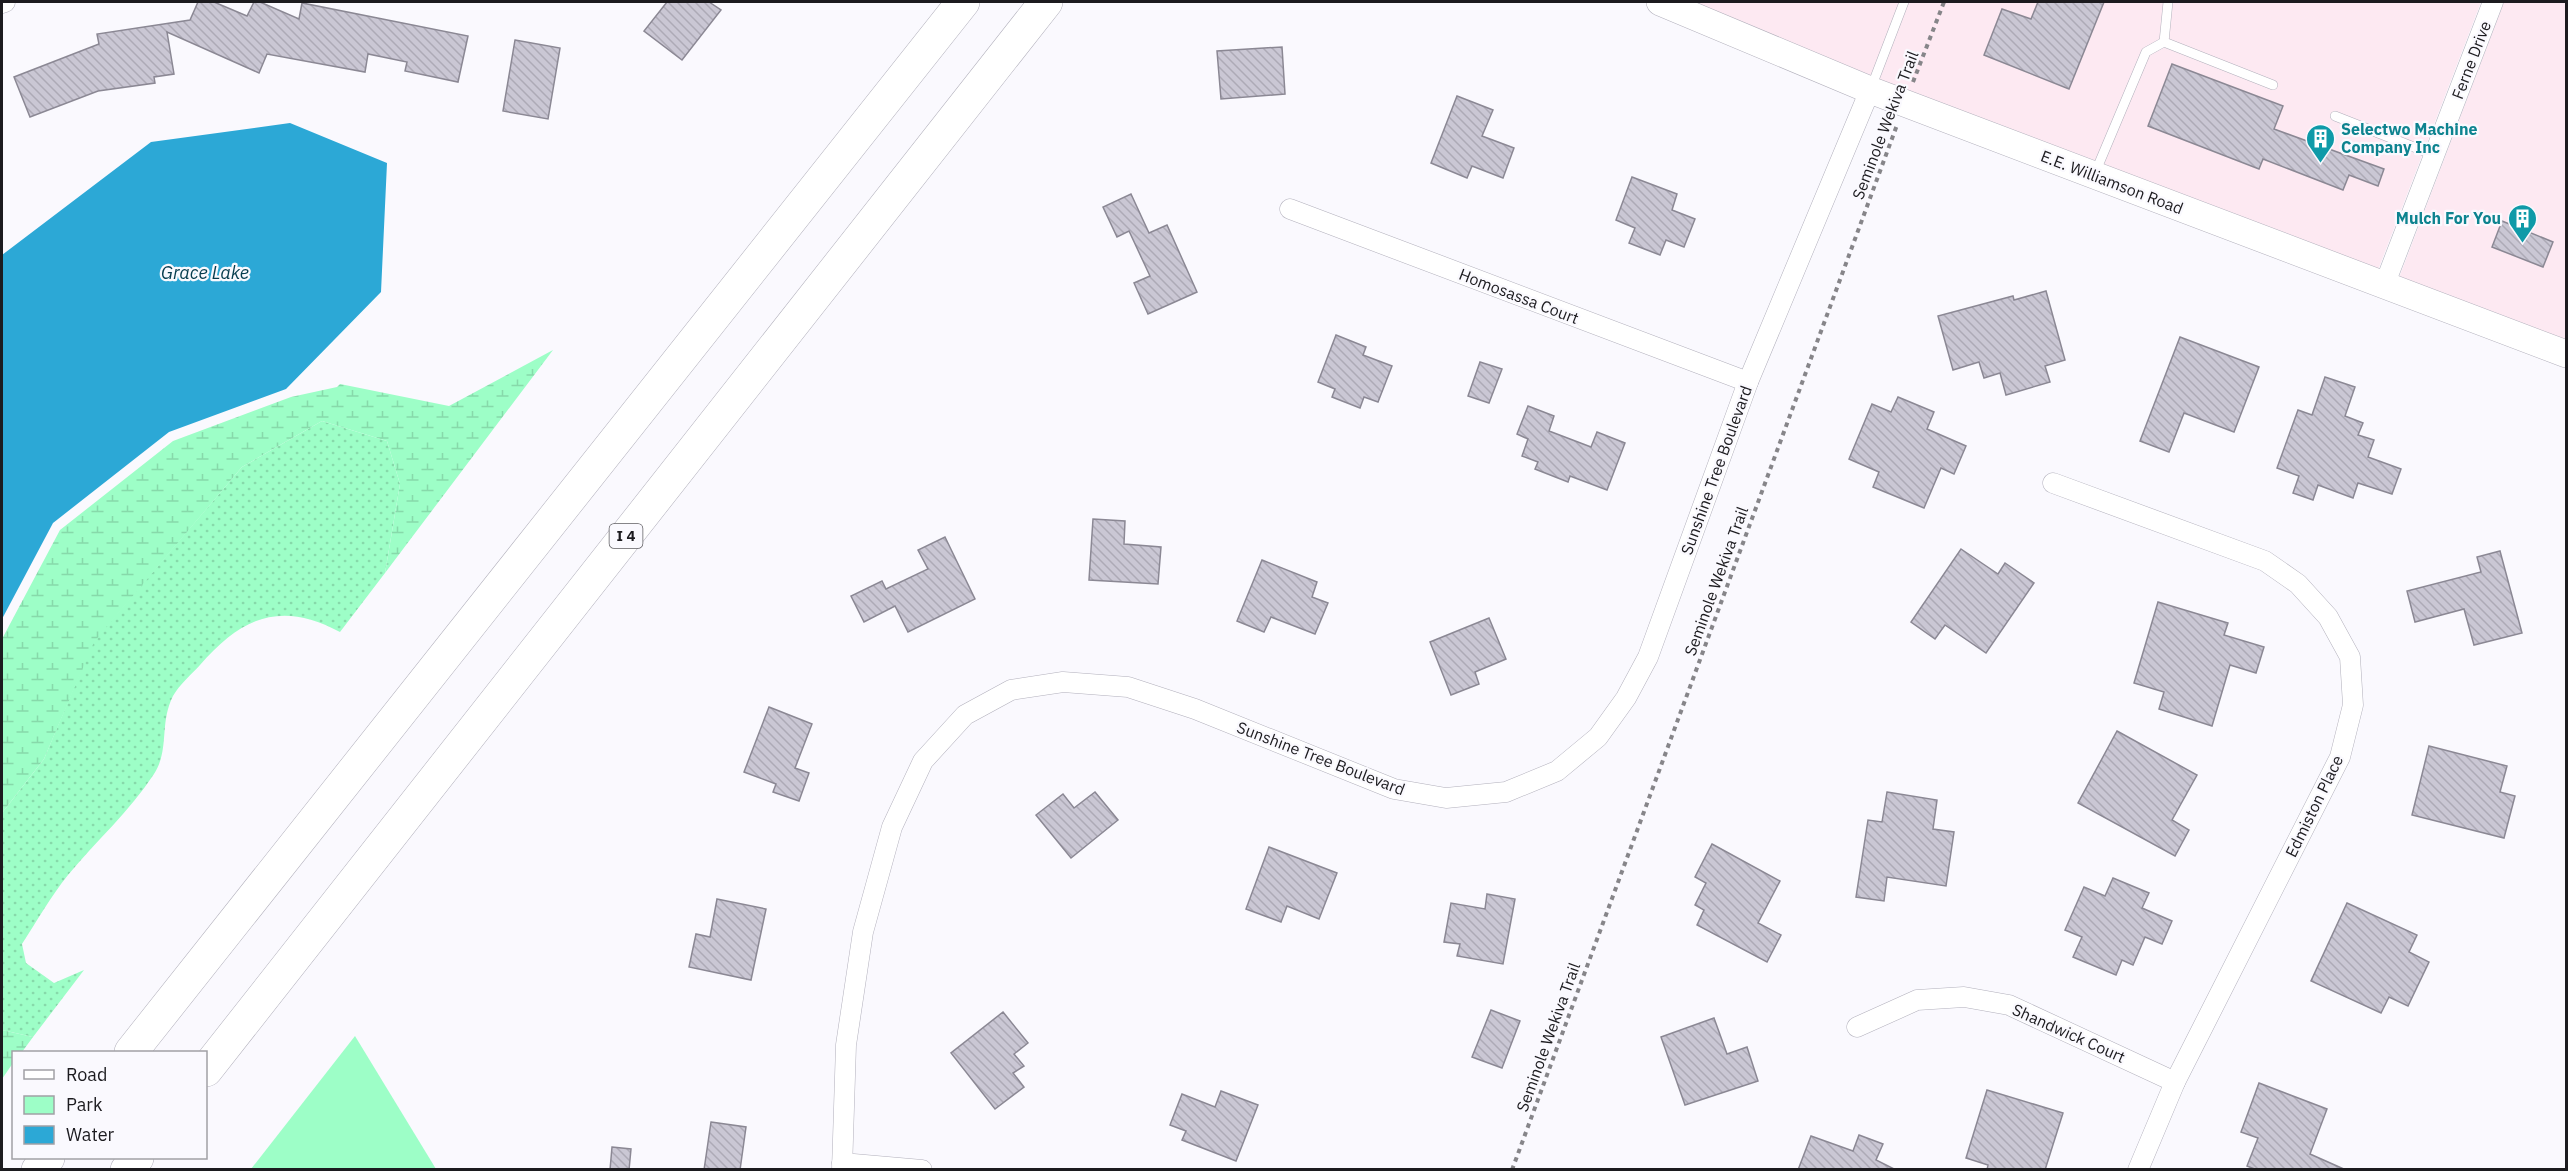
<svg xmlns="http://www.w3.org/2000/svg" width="2568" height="1171" viewBox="0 0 2568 1171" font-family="'IBM Plex Sans',sans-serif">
<defs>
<pattern id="grass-dots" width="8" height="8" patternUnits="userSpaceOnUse" patternTransform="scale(1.5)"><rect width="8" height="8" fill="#9dfec7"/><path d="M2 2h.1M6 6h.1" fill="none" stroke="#87d9aa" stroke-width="1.8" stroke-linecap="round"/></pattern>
<pattern id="wetland-marsh" width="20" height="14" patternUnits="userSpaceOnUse" patternTransform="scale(1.5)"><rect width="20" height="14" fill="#9dfec7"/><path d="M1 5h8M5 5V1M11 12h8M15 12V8" fill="none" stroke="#87d9aa"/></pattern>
<pattern id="building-back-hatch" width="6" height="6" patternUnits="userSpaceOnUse" patternTransform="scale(1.5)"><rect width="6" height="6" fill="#cac7d4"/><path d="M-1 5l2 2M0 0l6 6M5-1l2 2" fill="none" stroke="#adaab6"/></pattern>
</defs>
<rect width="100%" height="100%" fill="#faf9fe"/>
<g fill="#fde9f2">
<polygon points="1691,2 2481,2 2378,270 1862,74"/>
<polygon points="2504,2 2566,2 2566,340 2399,278"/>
</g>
<path fill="url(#grass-dots)" d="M322,421L387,441L400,484L385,573L340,632C281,600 242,617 200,665C192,674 179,685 173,696C159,724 170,749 154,774C130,811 96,841 68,875C51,896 37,921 22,944L26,963L54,983L84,970L33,1037L2,1030V813L44,759L93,642L242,467Z"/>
<g fill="url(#wetland-marsh)">
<polygon points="553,350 385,573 400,484 387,441 322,421 242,467 94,642 44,759 2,813 2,639 60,530 173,441 291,397 337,387 340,384 449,406"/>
<polygon points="2,1030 33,1037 22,1052 14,1052 13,1063 2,1079"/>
</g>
<polygon fill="#9dfec7" points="355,1036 436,1169 251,1169"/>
<polygon fill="#2ca8d6" points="290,123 387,163 381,292 286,389 169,432 53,523 2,619 2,255 151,142"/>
<g fill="url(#building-back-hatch)" stroke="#8b8894" stroke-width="1.5">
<polygon points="198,2 214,2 247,16 254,2 260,2 299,19 302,3 468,36 458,82 405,71 407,62 368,54 365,72 267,54 259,73 167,32 174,74 154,77 155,83 98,91 30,117 14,77 99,44 97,34 190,20"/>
<polygon points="667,2 709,2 721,10 682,60 644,31"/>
<polygon points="2038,2 2104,2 2069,89 1984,55 2002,9 2031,19"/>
<polygon points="515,40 560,48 548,119 503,111"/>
<polygon points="1282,47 1285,94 1221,99 1217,51"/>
<polygon points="2172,64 2283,106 2274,129 2384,169 2378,186 2349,175 2343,190 2263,159 2259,169 2148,126"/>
<polygon points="1457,96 1493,110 1482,136 1514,148 1503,178 1472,166 1467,178 1431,163"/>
<polygon points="1632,177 1677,194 1672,210 1695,219 1684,247 1666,240 1660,255 1629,243 1635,228 1616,220"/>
<polygon points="1131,194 1149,233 1167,225 1197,292 1148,314 1134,283 1150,276 1129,231 1117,237 1103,207"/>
<polygon points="2502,221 2553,242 2543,267 2492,247"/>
<polygon points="2046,291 2065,360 2045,366 2050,382 2006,395 2000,373 1984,378 1979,362 1953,370 1938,316 2013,296 2014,300"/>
<polygon points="1336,335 1366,347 1363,355 1392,366 1378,402 1364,397 1360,408 1332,397 1335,389 1318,382"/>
<polygon points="2180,337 2259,367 2234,432 2184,413 2169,452 2140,441"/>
<polygon points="1480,362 1502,369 1489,403 1468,396"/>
<polygon points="2325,377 2355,387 2345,416 2363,423 2358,435 2374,440 2368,457 2401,469 2392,494 2358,483 2353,498 2318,485 2313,500 2293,493 2299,476 2277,468 2298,410 2312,415"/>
<polygon points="1898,397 1934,412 1927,429 1966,446 1954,474 1941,468 1924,508 1873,487 1879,472 1849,459 1872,404 1891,412"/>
<polygon points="1528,406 1554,416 1549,431 1591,447 1597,432 1625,443 1607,490 1570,476 1568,482 1535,469 1538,462 1522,456 1528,439 1517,434"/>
<polygon points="1093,519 1125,521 1124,544 1161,547 1158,584 1089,580"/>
<polygon points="945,537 975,599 908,632 895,606 864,622 851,596 882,581 886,589 928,569 918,550"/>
<polygon points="1961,549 1998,574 2005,563 2034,583 1986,653 1945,625 1935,639 1911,622"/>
<polygon points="2500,551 2522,633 2474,645 2464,609 2415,622 2407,591 2481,572 2477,557"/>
<polygon points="1262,560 1317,582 1312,597 1328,603 1315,634 1271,617 1264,632 1237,621"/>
<polygon points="2158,602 2228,623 2224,635 2264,647 2256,673 2230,665 2212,726 2159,709 2164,692 2134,683"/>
<polygon points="1489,618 1506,659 1475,672 1479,684 1451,695 1430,642"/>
<polygon points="769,707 812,724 795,768 809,773 799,801 773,792 776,784 744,772"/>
<polygon points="2117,731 2197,775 2172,820 2189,830 2175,856 2078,803"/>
<polygon points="2429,746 2507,766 2500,792 2515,796 2504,838 2412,815"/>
<polygon points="1095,792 1118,820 1071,858 1036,815 1063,794 1074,808"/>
<polygon points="1887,792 1937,800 1933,829 1954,832 1946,886 1887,877 1884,901 1856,897 1868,820 1882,822"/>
<polygon points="1712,844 1780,881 1758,923 1781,935 1767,962 1697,925 1704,910 1695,905 1706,883 1695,877"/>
<polygon points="1269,847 1337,873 1319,919 1287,906 1281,922 1246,909"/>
<polygon points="2113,878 2149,893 2142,908 2172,921 2162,944 2145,937 2133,965 2122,960 2116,975 2073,957 2082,937 2065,930 2084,887 2105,896"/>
<polygon points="1487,894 1515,899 1503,964 1457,956 1460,944 1444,942 1451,903 1485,909"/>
<polygon points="717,899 766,909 751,980 689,967 696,934 710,937"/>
<polygon points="2347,903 2417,935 2409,952 2429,962 2408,1006 2389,997 2381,1013 2311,981"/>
<polygon points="1491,1010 1520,1021 1502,1068 1472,1057"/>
<polygon points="1003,1012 1028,1043 1014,1054 1024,1066 1013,1073 1024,1087 995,1109 951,1053"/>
<polygon points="1714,1018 1727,1054 1747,1047 1758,1081 1685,1105 1661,1037"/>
<polygon points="2259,1083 2327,1109 2310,1154 2346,1170 2257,1170 2247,1166 2258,1138 2241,1132"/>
<polygon points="1987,1090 2063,1113 2045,1170 1987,1170 1988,1165 1966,1158"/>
<polygon points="1221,1091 1258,1105 1236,1161 1182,1140 1186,1131 1170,1125 1182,1094 1215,1107"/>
<polygon points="711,1122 746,1127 740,1170 704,1170"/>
<polygon points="1859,1135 1883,1144 1876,1160 1896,1170 1798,1170 1811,1136 1853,1151"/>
<polygon points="612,1147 631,1149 629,1170 610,1170"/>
</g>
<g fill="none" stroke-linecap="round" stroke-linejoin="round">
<defs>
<g id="lane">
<polyline points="2164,42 2168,2"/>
<polyline points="1871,88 1904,2"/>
<polyline points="2335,116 2434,155"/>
<polyline points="2095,173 2146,52 2164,42 2273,85"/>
</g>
<g id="street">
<polyline points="2,3 5,2"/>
<polyline points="1290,209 1748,382"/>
<polyline points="2384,286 2493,2"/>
<polyline points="2053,483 2265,561 2298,584 2328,617 2350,657 2353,705 2340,757 2175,1082 2138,1170"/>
<polyline points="1857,1027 1917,1000 1964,997 2009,1005 2175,1082"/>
<polyline points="842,1163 922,1170"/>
<polyline points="842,1170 846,1045 863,932 892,827 923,761 965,715 1011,690 1063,682 1128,687 1195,709 1394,789 1446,798 1506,792 1557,771 1598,737 1626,698 1648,657 1748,382 1870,90"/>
</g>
<polyline id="secondary" points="1660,2 1870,90 2566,354"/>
<g id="highway">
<polyline points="131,1052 963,2"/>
<polyline points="206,1070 1046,2"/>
<polyline points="38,1170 48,1158"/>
<polyline points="127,1170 137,1158"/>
</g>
</defs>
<use href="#lane" stroke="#b2b0bc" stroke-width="10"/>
<use href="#street" stroke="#b2b0bc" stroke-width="21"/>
<use href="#secondary" stroke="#b2b0bc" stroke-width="28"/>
<use href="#highway" stroke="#b2b0bc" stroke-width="34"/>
<g stroke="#868589" stroke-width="4" stroke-dasharray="4.5 4.5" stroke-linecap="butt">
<polyline points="1913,82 1944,2"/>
<polyline points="1512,1170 1897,125"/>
</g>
<use href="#lane" stroke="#fff" stroke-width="9"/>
<use href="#street" stroke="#fff" stroke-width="20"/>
<use href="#secondary" stroke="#fff" stroke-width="27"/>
<use href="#highway" stroke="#fff" stroke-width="33"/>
</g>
<defs>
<symbol id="building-pin" viewBox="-11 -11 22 30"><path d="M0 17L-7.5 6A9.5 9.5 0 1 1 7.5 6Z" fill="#0f9aa8" stroke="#faf9fe"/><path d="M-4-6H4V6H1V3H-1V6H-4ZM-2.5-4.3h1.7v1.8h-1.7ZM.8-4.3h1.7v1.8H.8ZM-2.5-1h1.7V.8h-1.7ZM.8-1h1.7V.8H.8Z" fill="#fff"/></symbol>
</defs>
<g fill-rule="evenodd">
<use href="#building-pin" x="2304" y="122" width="33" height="45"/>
<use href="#building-pin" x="2506" y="202" width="33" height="45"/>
</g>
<g text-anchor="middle" stroke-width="4.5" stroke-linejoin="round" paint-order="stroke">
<rect fill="#faf9fe" stroke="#5f5e62" stroke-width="1.5" x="609.5" y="524" width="33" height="24" rx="4.5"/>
<g font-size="15" font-weight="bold" fill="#1c1b1f">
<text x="626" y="541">I 4</text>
</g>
<g font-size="16" fill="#1c1b1f" stroke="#faf9fe">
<text transform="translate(2471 60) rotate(-69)" y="6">Ferne Drive</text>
<text transform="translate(1885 125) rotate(-69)" y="6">Seminole Wekiva Trail</text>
<text transform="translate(2112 182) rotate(21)" y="6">E.E. Williamson Road</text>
<text transform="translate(1519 296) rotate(21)" y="6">Homosassa Court</text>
<text transform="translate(1716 470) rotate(-70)" y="6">Sunshine Tree Boulevard</text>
<text transform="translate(1716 581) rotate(-70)" y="6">Seminole Wekiva Trail</text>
<text transform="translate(1321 758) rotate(21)" y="6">Sunshine Tree Boulevard</text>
<text transform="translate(2314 806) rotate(-64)" y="6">Edmiston Place</text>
<text transform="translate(2069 1033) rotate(24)" y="6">Shandwick Court</text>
<text transform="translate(1548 1037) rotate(-70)" y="6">Seminole Wekiva Trail</text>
</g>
<g font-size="16" font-weight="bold" fill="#0d838f" stroke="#faf9fe" text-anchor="start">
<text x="2341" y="135">Selectwo Machine<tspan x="2341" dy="18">Company Inc</tspan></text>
<text x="2501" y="224" text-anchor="end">Mulch For You</text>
</g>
<g font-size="18" font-style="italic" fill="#063c4e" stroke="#faf9fe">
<text x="205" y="279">Grace Lake</text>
</g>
</g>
<rect width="2568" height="1171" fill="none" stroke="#1c1b1f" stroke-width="6"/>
<rect x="12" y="1051" width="195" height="108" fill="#faf9fe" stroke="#a1a0a5" stroke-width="1.5"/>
<rect x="24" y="1070" width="30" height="9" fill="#ffffff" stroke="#a1a0a5" stroke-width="1.5"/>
<text x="66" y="1081" font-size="18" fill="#1c1b1f">Road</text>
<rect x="24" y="1096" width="30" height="18" fill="#9dfec7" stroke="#a1a0a5" stroke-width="1.5"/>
<text x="66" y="1111" font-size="18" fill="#1c1b1f">Park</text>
<rect x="24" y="1126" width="30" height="18" fill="#2ca8d6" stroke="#a1a0a5" stroke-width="1.5"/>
<text x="66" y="1141" font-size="18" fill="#1c1b1f">Water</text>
</svg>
